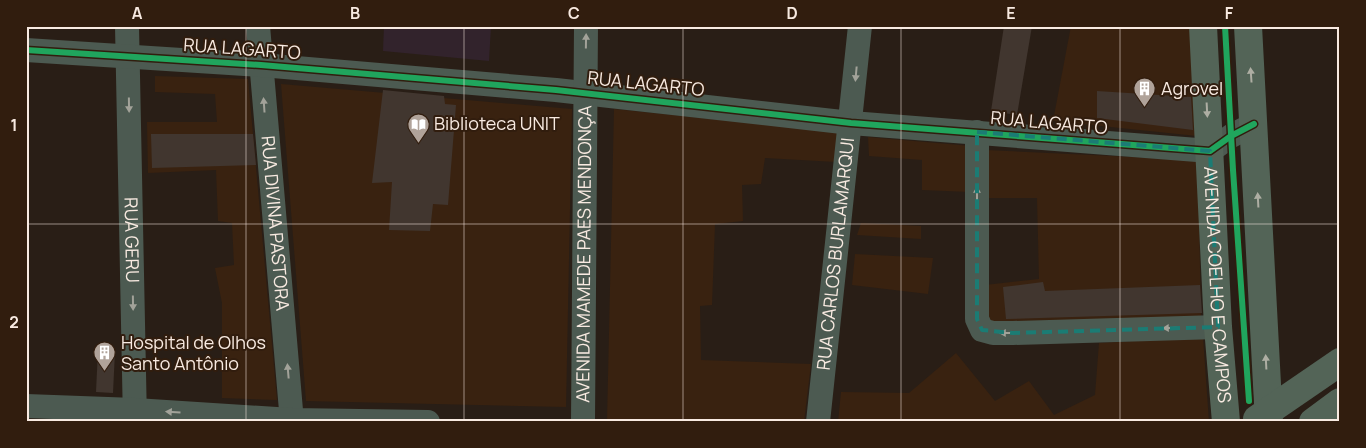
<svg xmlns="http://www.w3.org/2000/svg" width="1366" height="448" viewBox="0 0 1366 448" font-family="Manrope,sans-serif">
<rect width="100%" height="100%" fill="#291e16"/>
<g fill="#392210">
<polygon points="1071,26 1191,26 1197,136 1053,121"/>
<polygon points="155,76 248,79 277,400 222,398 222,303 215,268 234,265 232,223 218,221 216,170 148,173 147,122 217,122 215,94 155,92"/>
<polygon points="281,84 572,109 566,407 306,401"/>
<polygon points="614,109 840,132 836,162 765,158 761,184 742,185 743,221 715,224 712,305 700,306 701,360 811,364 804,422 607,422"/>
<polygon points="868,137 971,146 970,192 922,190 922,160 869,156"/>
<polygon points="985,150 1198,160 1201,322 987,325 985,285 1039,279 1037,198 986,198"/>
<polygon points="861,223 921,226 921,239 857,235"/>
<polygon points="855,254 933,258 928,294 852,285"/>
<polygon points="1203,337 1209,422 838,422 841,392 909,393 956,353 995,401 1029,381 1054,415 1095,395 1099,343"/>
</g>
<polygon fill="#32232c" points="384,26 491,26 489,61 383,51"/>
<g fill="#41362f">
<polygon points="1004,26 1032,26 1017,115 991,111"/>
<polygon points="383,90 444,96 445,104 456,105 448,205 433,204 430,231 389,230 392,182 372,183"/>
<polygon points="1097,91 1191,97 1193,130 1097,118"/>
<polygon points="151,134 253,134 256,165 152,168"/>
<polygon points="1043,282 1045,291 1200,285 1202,313 1006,319 1003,287"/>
<polygon points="98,350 115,351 113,393 96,392"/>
</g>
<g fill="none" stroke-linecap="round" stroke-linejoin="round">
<g stroke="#4c5a51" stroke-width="24">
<path id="s1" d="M127,26L135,422"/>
<path id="s2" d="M258,26L292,422"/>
<polyline points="26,50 261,65 556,90 851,123 1210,151 1231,136 1254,124"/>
<polyline points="977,132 977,319 982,330 993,333 1013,333 1218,327"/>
<polyline points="26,406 135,410 292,420 428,422"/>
<path id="s3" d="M583,422L586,26"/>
<path id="s4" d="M818,422L860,26"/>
</g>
<g stroke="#536457" stroke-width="28">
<path id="s5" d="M1203,26L1218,327L1226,422"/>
<polyline points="1248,26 1269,422"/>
<polyline points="1257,419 1340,362"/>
<polyline points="1313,422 1340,402"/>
</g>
<defs>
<g id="cycleway">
<polyline points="1225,26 1233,170 1249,401"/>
<polyline points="26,50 261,65 556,90 851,123 1210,151 1231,136 1254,124"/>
</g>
</defs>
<use href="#cycleway" stroke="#311d0e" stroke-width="9"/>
<use href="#cycleway" stroke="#20a55d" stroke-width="6"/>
</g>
<defs><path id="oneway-solid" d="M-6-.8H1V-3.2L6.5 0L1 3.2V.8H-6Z" transform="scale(1.25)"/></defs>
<g fill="#a2a299">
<use href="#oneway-solid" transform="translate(586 41) rotate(-89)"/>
<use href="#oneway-solid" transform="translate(856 74) rotate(95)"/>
<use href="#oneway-solid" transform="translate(129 105) rotate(89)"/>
<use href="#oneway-solid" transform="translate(264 105) rotate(-94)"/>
<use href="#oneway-solid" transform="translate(977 194) rotate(-90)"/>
<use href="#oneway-solid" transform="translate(133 303) rotate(89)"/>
<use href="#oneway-solid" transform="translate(1170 328) rotate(178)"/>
<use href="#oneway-solid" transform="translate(1007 333) rotate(180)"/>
<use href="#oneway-solid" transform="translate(288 371) rotate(-95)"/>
<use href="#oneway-solid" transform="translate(173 412) rotate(-176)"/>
</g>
<g fill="#aeaea3">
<use href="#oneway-solid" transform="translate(1251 75) rotate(-94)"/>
<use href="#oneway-solid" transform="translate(1207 110) rotate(87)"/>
<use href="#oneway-solid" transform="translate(1258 200) rotate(-93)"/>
<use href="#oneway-solid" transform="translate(1266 362) rotate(-93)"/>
</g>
<path fill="none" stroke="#1b7c74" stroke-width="4" stroke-dasharray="10 6" stroke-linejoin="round" d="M977,132L1210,151L1218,327L1013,333L982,330L977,319Z"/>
<path fill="none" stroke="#f8eae1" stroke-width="1" stroke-opacity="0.55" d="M246,26V422M464,26V422M683,26V422M901,26V422M1120,26V422M26,224H1340"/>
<defs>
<symbol id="building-pin" viewBox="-11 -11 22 30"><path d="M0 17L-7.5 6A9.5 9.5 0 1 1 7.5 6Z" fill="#b0a39a" stroke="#311d0e"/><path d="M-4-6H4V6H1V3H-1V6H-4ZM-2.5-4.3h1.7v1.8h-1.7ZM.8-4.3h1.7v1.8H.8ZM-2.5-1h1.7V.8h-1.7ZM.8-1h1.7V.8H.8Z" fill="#fff"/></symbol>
<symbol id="library-pin" viewBox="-11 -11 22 30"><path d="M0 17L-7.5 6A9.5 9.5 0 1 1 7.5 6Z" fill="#b0a39a" stroke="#311d0e"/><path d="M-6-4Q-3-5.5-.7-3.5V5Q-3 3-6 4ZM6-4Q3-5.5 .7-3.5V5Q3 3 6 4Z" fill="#fff"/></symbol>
</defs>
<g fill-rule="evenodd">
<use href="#building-pin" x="1132" y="76" width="25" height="34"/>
<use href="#library-pin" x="406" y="112" width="25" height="34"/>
<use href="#building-pin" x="92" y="340" width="25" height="34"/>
</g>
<g text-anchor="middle" stroke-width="4" stroke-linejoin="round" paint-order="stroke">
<g font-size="18" fill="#f8eae1" stroke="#311d0e">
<text transform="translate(242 49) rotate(4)" y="6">RUA LAGARTO</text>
<text transform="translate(646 84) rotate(6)" y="6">RUA LAGARTO</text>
<text transform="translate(1049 123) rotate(5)" y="6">RUA LAGARTO</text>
<text dy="6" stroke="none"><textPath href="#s2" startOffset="198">RUA DIVINA PASTORA</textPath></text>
<text dy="6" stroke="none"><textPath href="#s1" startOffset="214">RUA GERU</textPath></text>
<text dy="6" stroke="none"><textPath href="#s3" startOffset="168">AVENIDA MAMEDE PAES MENDONÇA</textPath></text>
<text dy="6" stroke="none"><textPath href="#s4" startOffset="169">RUA CARLOS BURLAMARQUI</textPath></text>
<text dy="6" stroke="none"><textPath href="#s5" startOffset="259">AVENIDA COELHO E CAMPOS</textPath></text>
</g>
<g font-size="18" fill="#f8eae1" stroke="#311d0e" text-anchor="start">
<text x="1161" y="95">Agrovel</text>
<text x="434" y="130">Biblioteca UNIT</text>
<text x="121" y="349">Hospital de Olhos<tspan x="121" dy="21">Santo Antônio</tspan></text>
</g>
</g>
<rect width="1366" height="448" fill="none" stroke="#311d0e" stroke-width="55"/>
<rect x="28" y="28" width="1310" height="392" fill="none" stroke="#f8eae1" stroke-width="2"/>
<g font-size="16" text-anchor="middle" font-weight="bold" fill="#f8eae1">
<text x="137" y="19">A</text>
<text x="355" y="19">B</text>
<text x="574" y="19">C</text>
<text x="792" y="19">D</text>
<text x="1011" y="19">E</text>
<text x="1229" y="19">F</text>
<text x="14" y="131">1</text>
<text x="14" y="328">2</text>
</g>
</svg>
